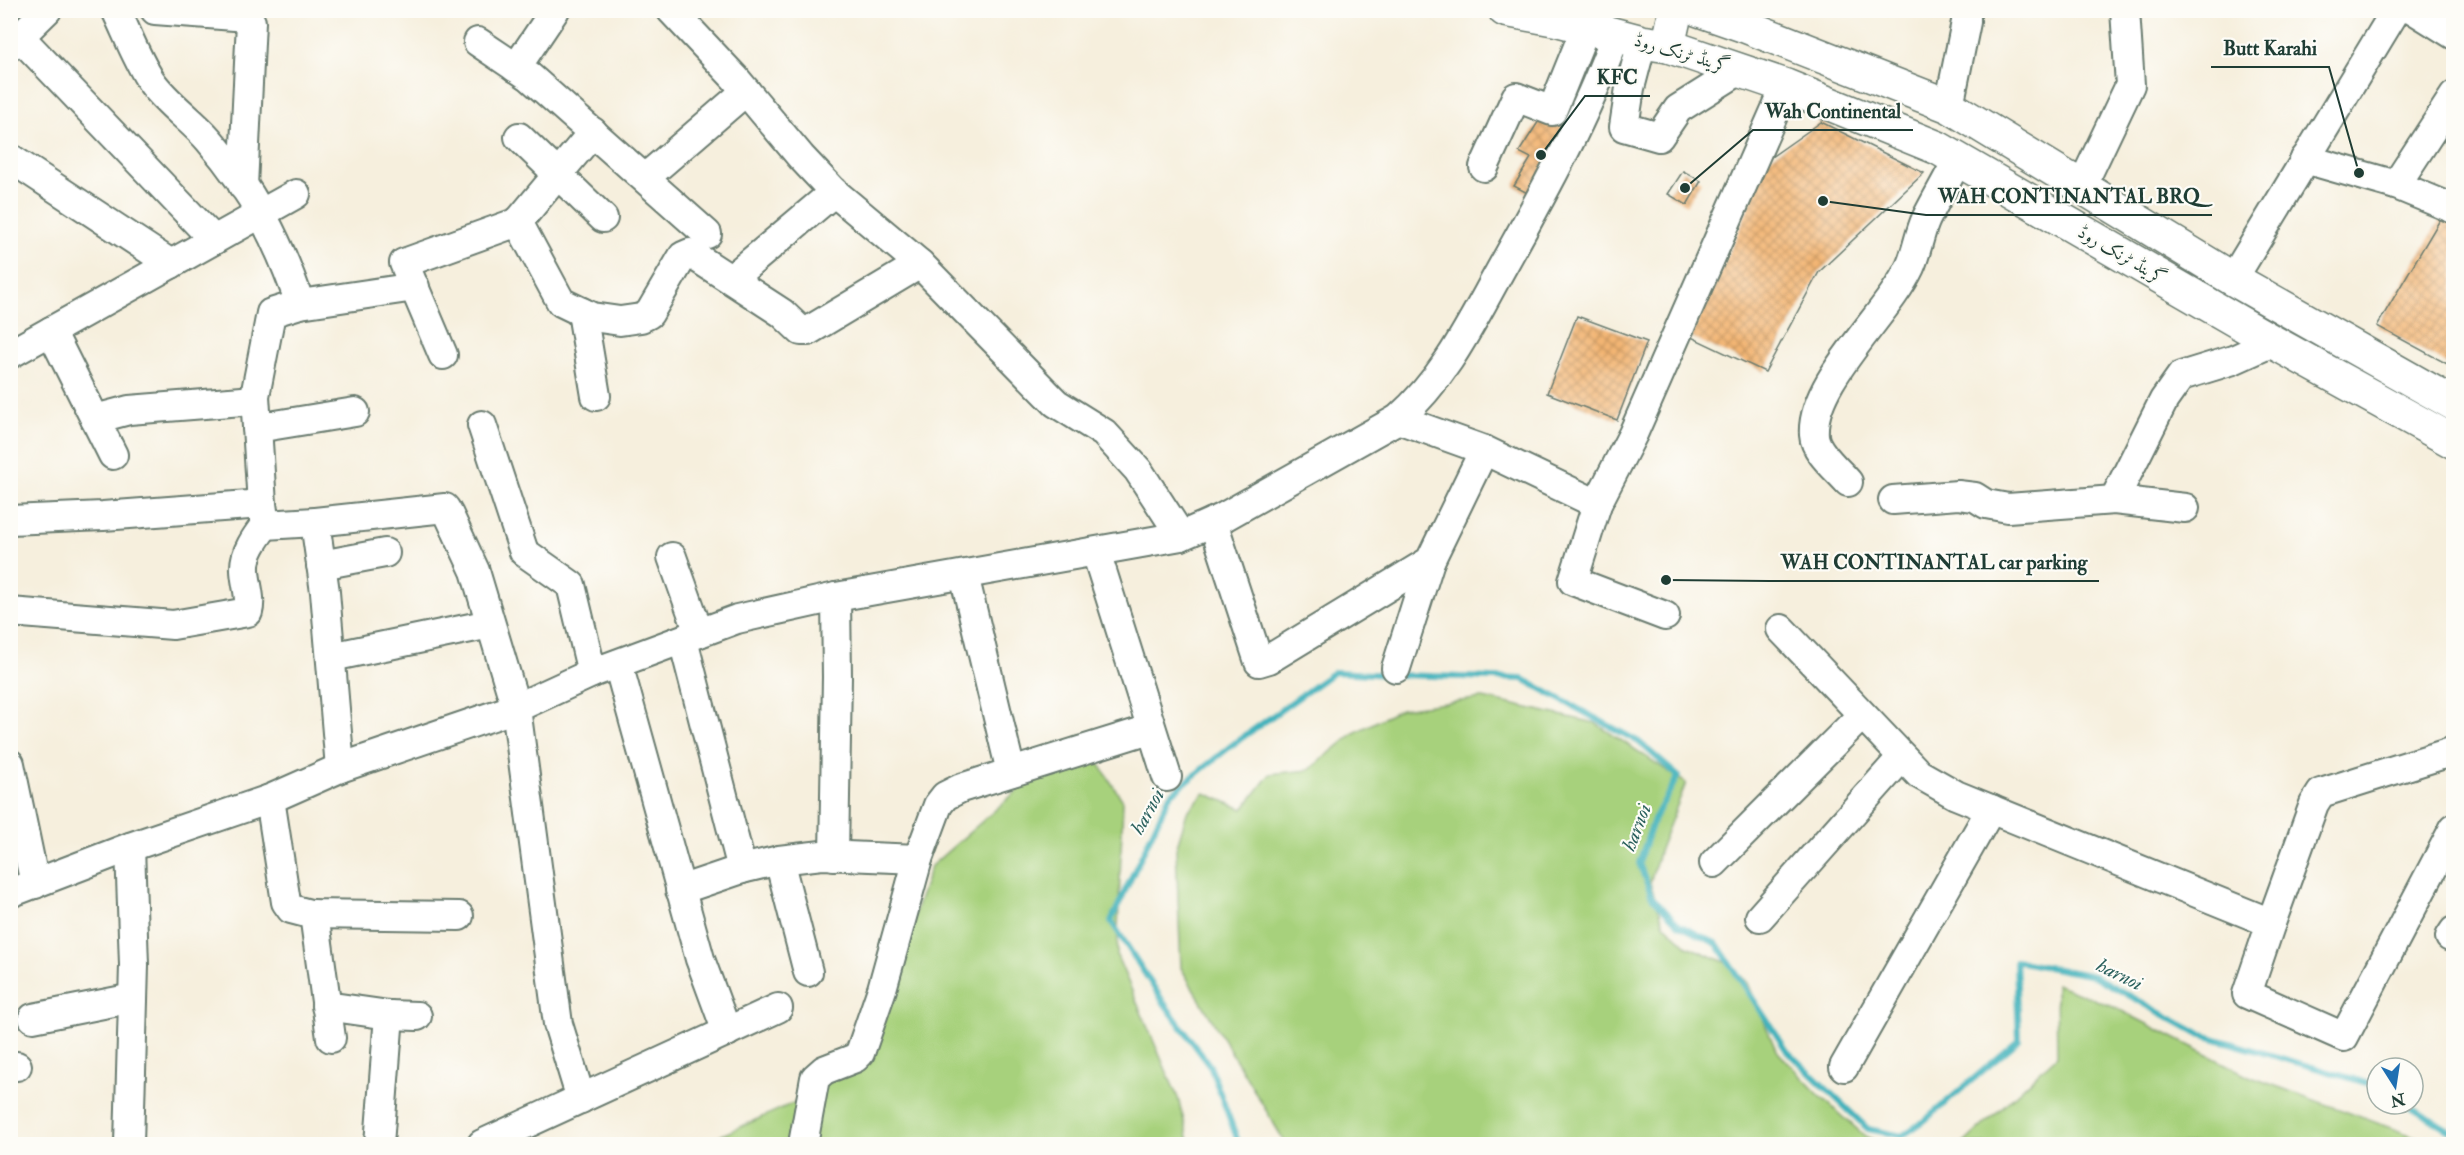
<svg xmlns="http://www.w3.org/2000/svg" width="2464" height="1155" viewBox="0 0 2464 1155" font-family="'IM FELL Double Pica',Amiri,serif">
<defs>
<pattern id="building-cross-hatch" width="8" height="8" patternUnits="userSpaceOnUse" patternTransform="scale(1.5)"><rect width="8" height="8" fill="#f3b573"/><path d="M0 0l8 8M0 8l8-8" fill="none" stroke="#c4945f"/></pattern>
</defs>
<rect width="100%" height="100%" fill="#fdfcf7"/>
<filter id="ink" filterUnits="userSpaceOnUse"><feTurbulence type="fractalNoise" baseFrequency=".0167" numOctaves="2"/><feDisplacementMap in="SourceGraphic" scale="12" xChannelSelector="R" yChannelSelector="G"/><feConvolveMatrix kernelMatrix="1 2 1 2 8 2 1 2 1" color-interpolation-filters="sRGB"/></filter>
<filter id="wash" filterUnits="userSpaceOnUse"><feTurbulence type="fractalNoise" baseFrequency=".008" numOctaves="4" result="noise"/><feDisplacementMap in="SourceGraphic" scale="24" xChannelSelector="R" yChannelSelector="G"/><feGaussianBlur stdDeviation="1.35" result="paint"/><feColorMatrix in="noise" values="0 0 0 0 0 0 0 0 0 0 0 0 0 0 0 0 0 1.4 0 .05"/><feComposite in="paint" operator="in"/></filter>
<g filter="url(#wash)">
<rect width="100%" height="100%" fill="#f6efdd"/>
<g fill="#a7d17c" stroke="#638758" stroke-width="1.5">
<polygon points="1483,698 1595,723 1686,783 1660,849 1650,883 1664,924 1687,946 1727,963 1748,983 1776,1050 1820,1096 1865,1136 1883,1144 1286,1144 1181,968 1176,849 1187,812 1204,793 1243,809 1270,774 1309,770 1354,733 1401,709"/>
<polygon points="1081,735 1123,801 1117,956 1178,1098 1190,1144 702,1144 809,1096 880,1015 931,866"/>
<polygon points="2056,984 2116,1008 2251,1077 2435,1144 1963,1144 2057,1056"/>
</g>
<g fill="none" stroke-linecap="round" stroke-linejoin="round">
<g stroke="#42b2bc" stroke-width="6">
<polyline points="1401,675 1523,679 1639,742 1678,776 1654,819 1639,863 1652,897 1679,925 1717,944 1787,1051 1868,1129 1902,1136 1924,1121 2019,1040 2016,961 2094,976 2199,1034 2377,1086"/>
<polyline points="2406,1104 2454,1133"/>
<polyline points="1239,1144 1210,1066 1164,1003 1111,921 1170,795 1232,745 1334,672 1391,675"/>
</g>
</g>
<g id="blocks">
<g fill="url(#building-cross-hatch)">
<polygon points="1542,116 1567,128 1537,198 1514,186 1531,158 1519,152"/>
<polygon points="1821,122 1924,173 1819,272 1765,372 1691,337 1740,228 1767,160"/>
<polygon points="1683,171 1701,181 1687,205 1668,194"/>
<polygon points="2444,213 2454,217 2454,353 2449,365 2377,326"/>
<polygon points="1577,316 1647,342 1617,420 1547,393"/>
</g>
</g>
</g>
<g filter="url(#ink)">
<use href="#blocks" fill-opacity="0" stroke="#6a7b6f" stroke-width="1.5"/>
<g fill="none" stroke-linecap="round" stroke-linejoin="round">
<defs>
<g id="minor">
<polyline points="155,10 248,17 251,22 243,186"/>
<polyline points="671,10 735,78 801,157 834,192 920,264 1056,403 1104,433 1138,470 1181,536"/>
<polyline points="2414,10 2454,35"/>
<polyline points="19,36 214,240"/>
<polyline points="478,42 530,77 707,234"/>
<polyline points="1642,42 1630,88 1624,127 1659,137 1678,109 1740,70"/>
<polyline points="10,46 47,10"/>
<polyline points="516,68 555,10"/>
<polyline points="1949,106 1966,22 1966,10"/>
<polyline points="519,137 603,218"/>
<polyline points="10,158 171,264"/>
<polyline points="2305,159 2396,185 2454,209"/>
<polyline points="1484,167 1516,97 1552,111 1586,27"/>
<polyline points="645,178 746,91"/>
<polyline points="2396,185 2454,96"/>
<polyline points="2081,188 2130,85 2125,10"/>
<polyline points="518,222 593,132"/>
<polyline points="731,279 834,192"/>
<polyline points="2233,279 2396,10"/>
<polyline points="300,304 415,287"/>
<polyline points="582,312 596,396"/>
<polyline points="51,331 113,455"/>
<polyline points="10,354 296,194"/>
<polyline points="443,355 404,263 518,222 561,302 592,317 620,321 641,318 649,314 683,256 690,253 782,313 801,331 808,331 920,264"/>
<polyline points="95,419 129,410 255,400"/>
<polyline points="1398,419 1484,450 1597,504"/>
<polyline points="482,425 524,552 571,585 592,673"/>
<polyline points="257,428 355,412"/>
<path d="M1848,482C1837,469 1815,452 1814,435C1810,382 1887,316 1910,267C1917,252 1919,234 1926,219C1936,199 1948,179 1958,159"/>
<polyline points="1893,500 1958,495 1975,497 1986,504 2008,508 2114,500 2185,508"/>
<polyline points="2114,500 2164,400 2181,376 2233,360 2273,342"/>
<polyline points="262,504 265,525 315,522 445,508 449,515 475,571 516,708 558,1024 581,1099"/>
<path d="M10,520L103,516L262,504L255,396L271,313L300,304C279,241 253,191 209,140C191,119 167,104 151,81C137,60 127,33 116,10"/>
<polyline points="315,522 325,592 340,768"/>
<polyline points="1213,522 1259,662 1269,659 1430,561 1484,450"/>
<polyline points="1096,552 1167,777"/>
<polyline points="672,557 699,633"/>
<polyline points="321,565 385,553"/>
<polyline points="964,575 1011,772"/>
<path d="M10,612L173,625L248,612C252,598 245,583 245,569C244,553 256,537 265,525"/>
<polyline points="1665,616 1573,581 1597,504 1633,434 1786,86"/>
<polyline points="1781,629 1919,774 1956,795 2271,923 2314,804 2321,793 2454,751"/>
<polyline points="683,640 742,869"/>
<polyline points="331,657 490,624"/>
<polyline points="618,664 700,959 727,1032"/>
<polyline points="1396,668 1430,561"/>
<polyline points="10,764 35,884"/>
<polyline points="270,799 286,902 291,909 310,914 459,916"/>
<polyline points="834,856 837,677 836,597"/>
<polyline points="779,860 808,972"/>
<polyline points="1714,863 1862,715"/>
<polyline points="680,890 742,869 779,860 822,855 918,859"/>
<path d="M10,893L130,847L270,799L340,768L516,708L592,673L737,619L836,597L1181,536L1222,518L1398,419C1446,376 1469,327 1500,271C1543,194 1586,117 1616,34"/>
<polyline points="314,914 331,1038"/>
<polyline points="1760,917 1902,757"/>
<polyline points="2271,923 2247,994 2344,1037 2454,828"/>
<polyline points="2450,937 2454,931"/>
<polyline points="326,1006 389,1015 417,1016"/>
<polyline points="33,1018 133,998"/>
<polyline points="10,1067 17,1066"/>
<polyline points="1844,1067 1991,809"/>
<polyline points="129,1144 134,965 130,847"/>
<polyline points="379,1144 389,1015"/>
<polyline points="482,1144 778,1008"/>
<polyline points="803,1144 815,1078 824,1070 855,1058 860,1053 882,989 918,859 938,805 945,796 961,788 1150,729"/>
</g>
<g id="highway">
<polyline points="1505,10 1559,20 1642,42 1668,46 1786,86 1938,148 2273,342 2454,442"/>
<polyline points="1699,10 1745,26 1949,106 2233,279 2454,404"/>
<polyline points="1668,46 1676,10"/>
</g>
</defs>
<use href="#minor" stroke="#6a7b6f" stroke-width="32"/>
<use href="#highway" stroke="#6a7b6f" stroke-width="36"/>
<use href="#minor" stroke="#fff" stroke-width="28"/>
<use href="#highway" stroke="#fff" stroke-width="33"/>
</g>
</g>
<g text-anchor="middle" stroke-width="4.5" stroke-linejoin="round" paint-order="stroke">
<g font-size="18" fill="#1f3d34" stroke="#fdfcf7">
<text transform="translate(1682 53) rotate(16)" y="6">گرینڈ ٹرنک روڈ</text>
<text transform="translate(2122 255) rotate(30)" y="6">گرینڈ ٹرنک روڈ</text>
</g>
<g font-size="20" font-style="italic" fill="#2a605d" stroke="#fdfcf7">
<text transform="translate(1147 811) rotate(-61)" y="7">harnoi</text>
<text transform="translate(1636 827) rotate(-69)" y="7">harnoi</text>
<text transform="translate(2120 974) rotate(26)" y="7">harnoi</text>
</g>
</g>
<path fill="none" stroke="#1f3d34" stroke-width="2" d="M2359 173L2329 67H2211M1541 155L1585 96H1650M1685 188L1753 130H1913M1823 201L1926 215H2212M1666 580L1769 581H2099"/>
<g fill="#1f3d34" stroke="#fdfcf7" stroke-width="2">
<circle cx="2359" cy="173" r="6"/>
<circle cx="1541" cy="155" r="6"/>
<circle cx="1685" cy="188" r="6"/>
<circle cx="1823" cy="201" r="6"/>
<circle cx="1666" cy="580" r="6"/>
</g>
<g font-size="20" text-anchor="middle" font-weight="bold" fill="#1f3d34" stroke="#fdfcf7" stroke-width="4.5" stroke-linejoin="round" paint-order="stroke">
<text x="2270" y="55">Butt Karahi</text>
<text x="1617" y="84">KFC</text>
<text x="1833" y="118">Wah Continental</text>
<text x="2069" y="203">WAH CONTINANTAL BRQ</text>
<text x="1934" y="569">WAH CONTINANTAL car parking</text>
</g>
<rect width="2464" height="1155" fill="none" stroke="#fdfcf7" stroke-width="36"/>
<g transform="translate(2395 1086) rotate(168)"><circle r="28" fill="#fdfcf7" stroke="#a4b0a9" stroke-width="1.5"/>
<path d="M0-4.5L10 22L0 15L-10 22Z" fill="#1f6fb2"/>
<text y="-9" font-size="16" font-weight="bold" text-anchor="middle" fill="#1f3d34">N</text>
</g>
</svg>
